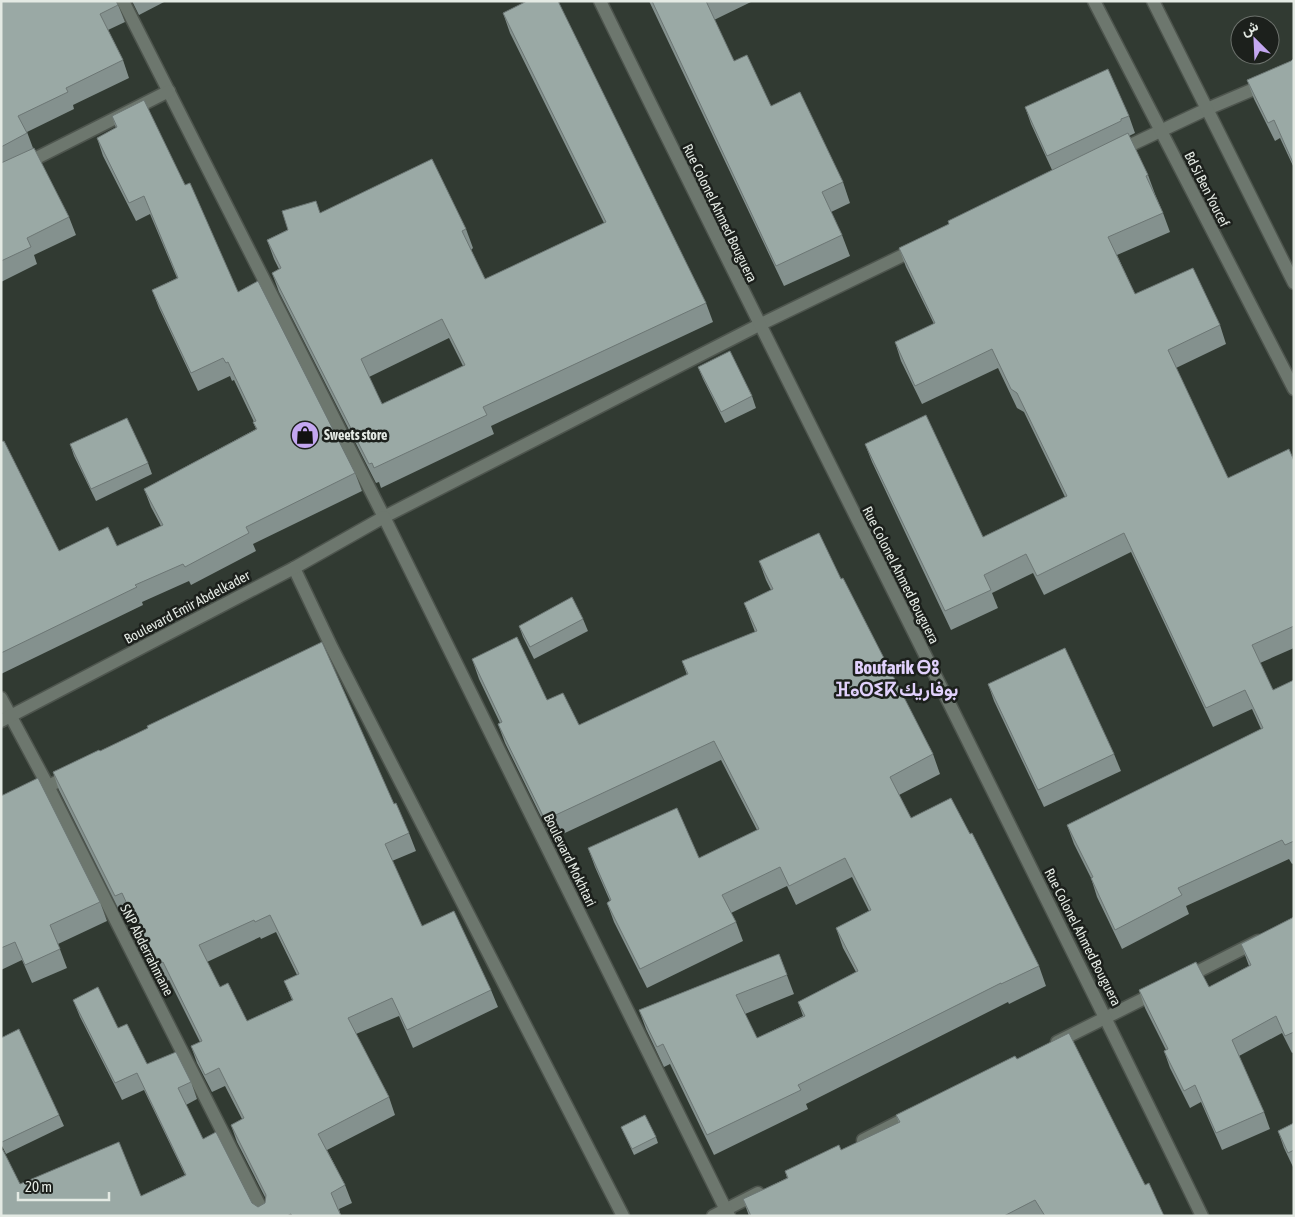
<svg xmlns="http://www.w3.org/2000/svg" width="1295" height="1217" viewBox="0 0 1295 1217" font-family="'Asap Condensed',Vazirmatn,'Noto Sans Tifinagh',sans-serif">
<rect width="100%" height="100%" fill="#313a32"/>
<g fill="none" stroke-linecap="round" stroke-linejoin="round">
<defs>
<g id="street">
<polyline points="123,1 384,517 759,325 918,248"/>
<polyline points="1118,151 1207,109 1294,72"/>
<polyline points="1,176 169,91"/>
<polyline points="1,698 48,786 265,1216"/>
<polyline points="1187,977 1258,941"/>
<polyline points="1057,1042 1155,993"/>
<polyline points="863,1140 912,1115"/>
<polyline points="713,1216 758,1193"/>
</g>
<g id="secondary">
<path d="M600,1C799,407 1005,809 1202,1216"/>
<polyline points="1094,1 1294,389"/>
<polyline points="1153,1 1294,283"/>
<polyline points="294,568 332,648 623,1216"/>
<polyline points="1,721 294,568 384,517 729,1216"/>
<polyline points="1,809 71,775"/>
</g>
</defs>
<use href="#street" stroke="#4e554e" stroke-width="15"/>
<use href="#secondary" stroke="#4e554e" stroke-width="15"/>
<use href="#street" stroke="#6d776e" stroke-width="12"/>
<use href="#secondary" stroke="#6d776e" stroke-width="12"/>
</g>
<g fill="#84918e" fill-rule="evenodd">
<polygon points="1,1 118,5 125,22 108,30 123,60 129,78 73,105 74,109 27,132 33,148 69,217 76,235 34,255 37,264 1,282"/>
<polygon points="132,1 166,1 139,15"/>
<polygon points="649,1 753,1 714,20 734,61 771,106 843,182 850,203 831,212 842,235 850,256 784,286"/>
<path d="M503,13L706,303L713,322L491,426L494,434L381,488L379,482L376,483L279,292L272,273L279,269L274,259L267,240L321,213L466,229L473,248L471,250L485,279L604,223L510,33ZM449,338L463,366L382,404L369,377Z"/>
<polygon points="1294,58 1294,168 1280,138 1275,141 1254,99 1247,80 1291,61"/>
<polygon points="1025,107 1129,116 1135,133 1129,136 1148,175 1155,194 1163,213 1170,232 1117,255 1135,294 1220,325 1226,344 1176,368 1228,478 1294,461 1294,648 1260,663 1273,690 1294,680 1294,863 1292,864 1289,859 1186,906 1189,914 1122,949 1097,897 1091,878 1074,844 1067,825 1261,729 1252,709 1213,727 1131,552 1044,595 1033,573 992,593 998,608 951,630 872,462 865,444 983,537 1065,497 1024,412 1017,408 998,368 922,404 901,361 895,342 934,324 906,267 899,248 949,224 1052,170 1031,124"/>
<polygon points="112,116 238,292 355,473 362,491 253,544 256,551 191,585 189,581 142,602 143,605 1,674 1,442 59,551 117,546 161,526 151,507 144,489 256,429 253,422 254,422 234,380 232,381 230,376 198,391 159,308 152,290 177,278 150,214 136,221 103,156 97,138 116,128"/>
<polygon points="698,367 752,396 756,408 725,423 703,379"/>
<polygon points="70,444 148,463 152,474 96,501 74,456"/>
<polygon points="759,561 841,579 933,754 940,774 899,795 911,818 970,834 1039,966 1046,986 1009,1004 1008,1002 806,1104 808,1109 714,1155 670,1064 664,1067 646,1029 639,1010 779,954 794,994 745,1014 757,1038 803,1016 798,1002 856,972 843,948 836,928 869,911 852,877 796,905 787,886 731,913 736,922 743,941 647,988 614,922 607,903 610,901 595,867 588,848 699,858 757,830 721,760 552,839 505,743 498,724 500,723 479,679 472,659 547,700 579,725 687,675 682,661 755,632 744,603 771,590 766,580"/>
<polygon points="583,619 588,631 534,659 523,637 519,626"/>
<polygon points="988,684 1114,754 1121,771 1044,807 994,701"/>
<path d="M100,751L394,804L409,833L416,851L392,861L422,926L491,990L498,1007L413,1048L399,1016L356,1034L389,1097L395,1115L327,1150L345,1185L352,1203L339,1209L341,1216H1L20,1184L141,1196L185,1175L144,1090L122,1100L80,1017L73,1000L118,1028L147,1064L191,1082L197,1099L186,1105L203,1139L252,1203L258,1207L265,1203L266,1199L237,1142L231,1125L242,1119L225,1086L212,1092L197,1063L191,1046L200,1042L169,980L162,983L128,910L121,914L59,790L53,772ZM276,932L297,975L284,981L292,1000L247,1021L220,987L207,962L260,937L261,939Z"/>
<polygon points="1,796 100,902 107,921 58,944 67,968 32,983 22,960 1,970"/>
<polygon points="1294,917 1294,1052 1292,1053 1282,1033 1239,1056 1264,1112 1270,1129 1222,1150 1201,1102 1190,1108 1170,1068 1164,1051 1166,1050 1145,1008 1139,990 1209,987 1249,966 1241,944"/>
<polygon points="1,1038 59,1115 64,1126 6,1154 1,1144"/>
<polygon points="1017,1059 1145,1185 1164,1216 749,1216 743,1199 787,1178 785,1171 841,1150 899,1123 896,1115"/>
<polygon points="1294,1123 1294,1169 1284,1148 1278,1131"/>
<polygon points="621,1127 656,1137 658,1143 634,1155"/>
</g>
<g fill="#9aa9a5" stroke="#6c7674" fill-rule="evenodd">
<polygon points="1,1 116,1 118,5 100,14 123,60 66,88 68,92 18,116 27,133 1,147"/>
<path d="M527,1H558L706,303L483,407L487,415L374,468L372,463L369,464L272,273L281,268L267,240L288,230L282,211L316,201L320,213L432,159L466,229L462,231L485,279L606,222L503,13ZM442,319L465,365L382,404L361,359Z"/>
<polygon points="652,1 706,1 734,61 747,55 771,106 800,92 843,182 822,192 842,235 776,266"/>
<polygon points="1294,58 1294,165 1274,120 1268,123 1247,80 1291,61"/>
<polygon points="1108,69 1129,116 1121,119 1121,121 1047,156 1025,107"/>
<polygon points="144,100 185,185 190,183 238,292 258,281 355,473 246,527 249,533 185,567 183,564 135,585 137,587 1,653 1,442 4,441 59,551 108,527 117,546 163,525 144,489 257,429 253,422 256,421 228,362 226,363 223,358 191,373 152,290 178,278 144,196 129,203 97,138 117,127 112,116"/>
<polygon points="1128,133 1148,175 1146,176 1163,213 1108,237 1135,294 1193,268 1220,325 1168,350 1228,478 1289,449 1294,461 1294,626 1252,645 1273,690 1294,680 1294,841 1285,845 1282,840 1178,888 1182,895 1115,930 1091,878 1093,877 1067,825 1263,728 1245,690 1206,708 1124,533 1037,576 1026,554 984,575 991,590 945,611 865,444 926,415 983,537 1067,496 1017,393 1011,389 992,349 915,386 895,342 935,323 899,248 949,224 948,221"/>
<polygon points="34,148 69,217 27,238 31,247 1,261 1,163"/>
<polygon points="730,351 752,396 721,412 698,367"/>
<polygon points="127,418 148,463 91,489 70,444"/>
<polygon points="819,533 841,579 843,578 933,754 890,777 911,818 951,798 970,834 972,833 1039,966 1001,984 1001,983 798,1085 801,1090 707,1135 663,1044 657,1047 639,1010 779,954 787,975 736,995 757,1038 805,1016 798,1002 858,971 836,928 871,910 845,858 789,886 780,867 722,895 736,922 640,969 607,903 611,900 588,848 677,808 699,858 759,829 714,741 545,820 498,724 502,722 472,659 517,637 547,700 563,693 579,725 688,674 682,661 757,631 744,603 773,589 759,561"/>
<polygon points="572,597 583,619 530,647 519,626"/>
<path d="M322,642L394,804L396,803L409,833L385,844L422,926L454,911L491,990L407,1030L392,998L348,1018L389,1097L318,1134L345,1185L331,1193L341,1216H292L291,1214L287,1216H1V1151L3,1150L20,1184L119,1142L141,1196L186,1175L137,1073L115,1083L73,1000L98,987L118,1028L127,1024L147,1064L176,1052L191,1082L178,1088L203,1139L216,1132L252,1203L258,1207L265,1203L266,1195L231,1125L244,1118L219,1068L205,1075L191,1046L202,1041L163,962L155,965L122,893L115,896L53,772L99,750L100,751L148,728L147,726ZM270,915L299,974L284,981L293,1000L247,1021L228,983L220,987L199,945L254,920L255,922Z"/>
<polygon points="1065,648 1114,754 1038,790 988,684"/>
<polygon points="38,778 100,902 50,925 60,949 25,965 15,942 1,948 1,796"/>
<polygon points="1294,917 1294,1032 1285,1036 1276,1016 1232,1040 1264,1112 1216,1133 1195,1085 1184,1091 1164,1051 1168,1049 1139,990 1196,962 1209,987 1251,965 1241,944"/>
<polygon points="19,1029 59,1115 2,1142 1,1141 1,1038"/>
<polygon points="1069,1033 1145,1185 1149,1183 1164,1216 1045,1216 1035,1200 1004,1216 751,1216 743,1199 788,1178 785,1171 839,1145 841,1150 900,1122 896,1115 1015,1056 1017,1059"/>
<polygon points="645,1115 656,1137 632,1149 621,1127"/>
<polygon points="1294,1123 1294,1150 1288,1153 1278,1131"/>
</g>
<defs>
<symbol id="shop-disc" viewBox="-11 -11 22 22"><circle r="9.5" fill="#c4a7f1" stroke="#1c201c"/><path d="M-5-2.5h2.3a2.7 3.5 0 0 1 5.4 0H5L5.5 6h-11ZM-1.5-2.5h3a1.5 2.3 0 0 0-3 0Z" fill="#111"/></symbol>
</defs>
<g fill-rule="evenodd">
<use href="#shop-disc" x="289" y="419" width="32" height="32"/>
</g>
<g text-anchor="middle" stroke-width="5" stroke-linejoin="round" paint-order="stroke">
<g font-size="14" fill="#e4eae4" stroke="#1c201c">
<text transform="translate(1207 189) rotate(63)" y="5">Bd Si Ben Youcef</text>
<text transform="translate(720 213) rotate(64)" y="5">Rue Colonel Ahmed Bouguera</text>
<text transform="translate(901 575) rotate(63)" y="5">Rue Colonel Ahmed Bouguera</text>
<text transform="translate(187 607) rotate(-28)" y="5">Boulevard Emir Abdelkader</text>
<text transform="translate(570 860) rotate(64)" y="5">Boulevard Mokhtari</text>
<text transform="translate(1083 937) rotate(63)" y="5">Rue Colonel Ahmed Bouguera</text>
<text transform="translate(147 950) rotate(63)" y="5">SNP Abderrahmane</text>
</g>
<g font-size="14" font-weight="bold" fill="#e4eae4" stroke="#1c201c" text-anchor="start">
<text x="324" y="440">Sweets store</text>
</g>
<g font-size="19" font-weight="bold" fill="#e1d1fc" stroke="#1c201c">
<text x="897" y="674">Boufarik ⴱⵓ<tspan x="897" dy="22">ⴼⴰⵔⵉⴽ بوفاريك</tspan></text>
</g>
</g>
<rect width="1295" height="1217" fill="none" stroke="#e4eae4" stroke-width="5"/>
<g transform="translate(1255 40) rotate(336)"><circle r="24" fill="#1c201c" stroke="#6c716c"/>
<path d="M0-4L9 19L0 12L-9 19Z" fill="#c4a7f1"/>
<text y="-8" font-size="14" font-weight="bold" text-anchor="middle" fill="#e4eae4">ش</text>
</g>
<path d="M18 1192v8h91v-8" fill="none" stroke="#e4eae4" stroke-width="2.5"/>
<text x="25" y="1192" font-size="15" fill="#e4eae4" stroke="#1c201c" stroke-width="4" paint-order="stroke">20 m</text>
</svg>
